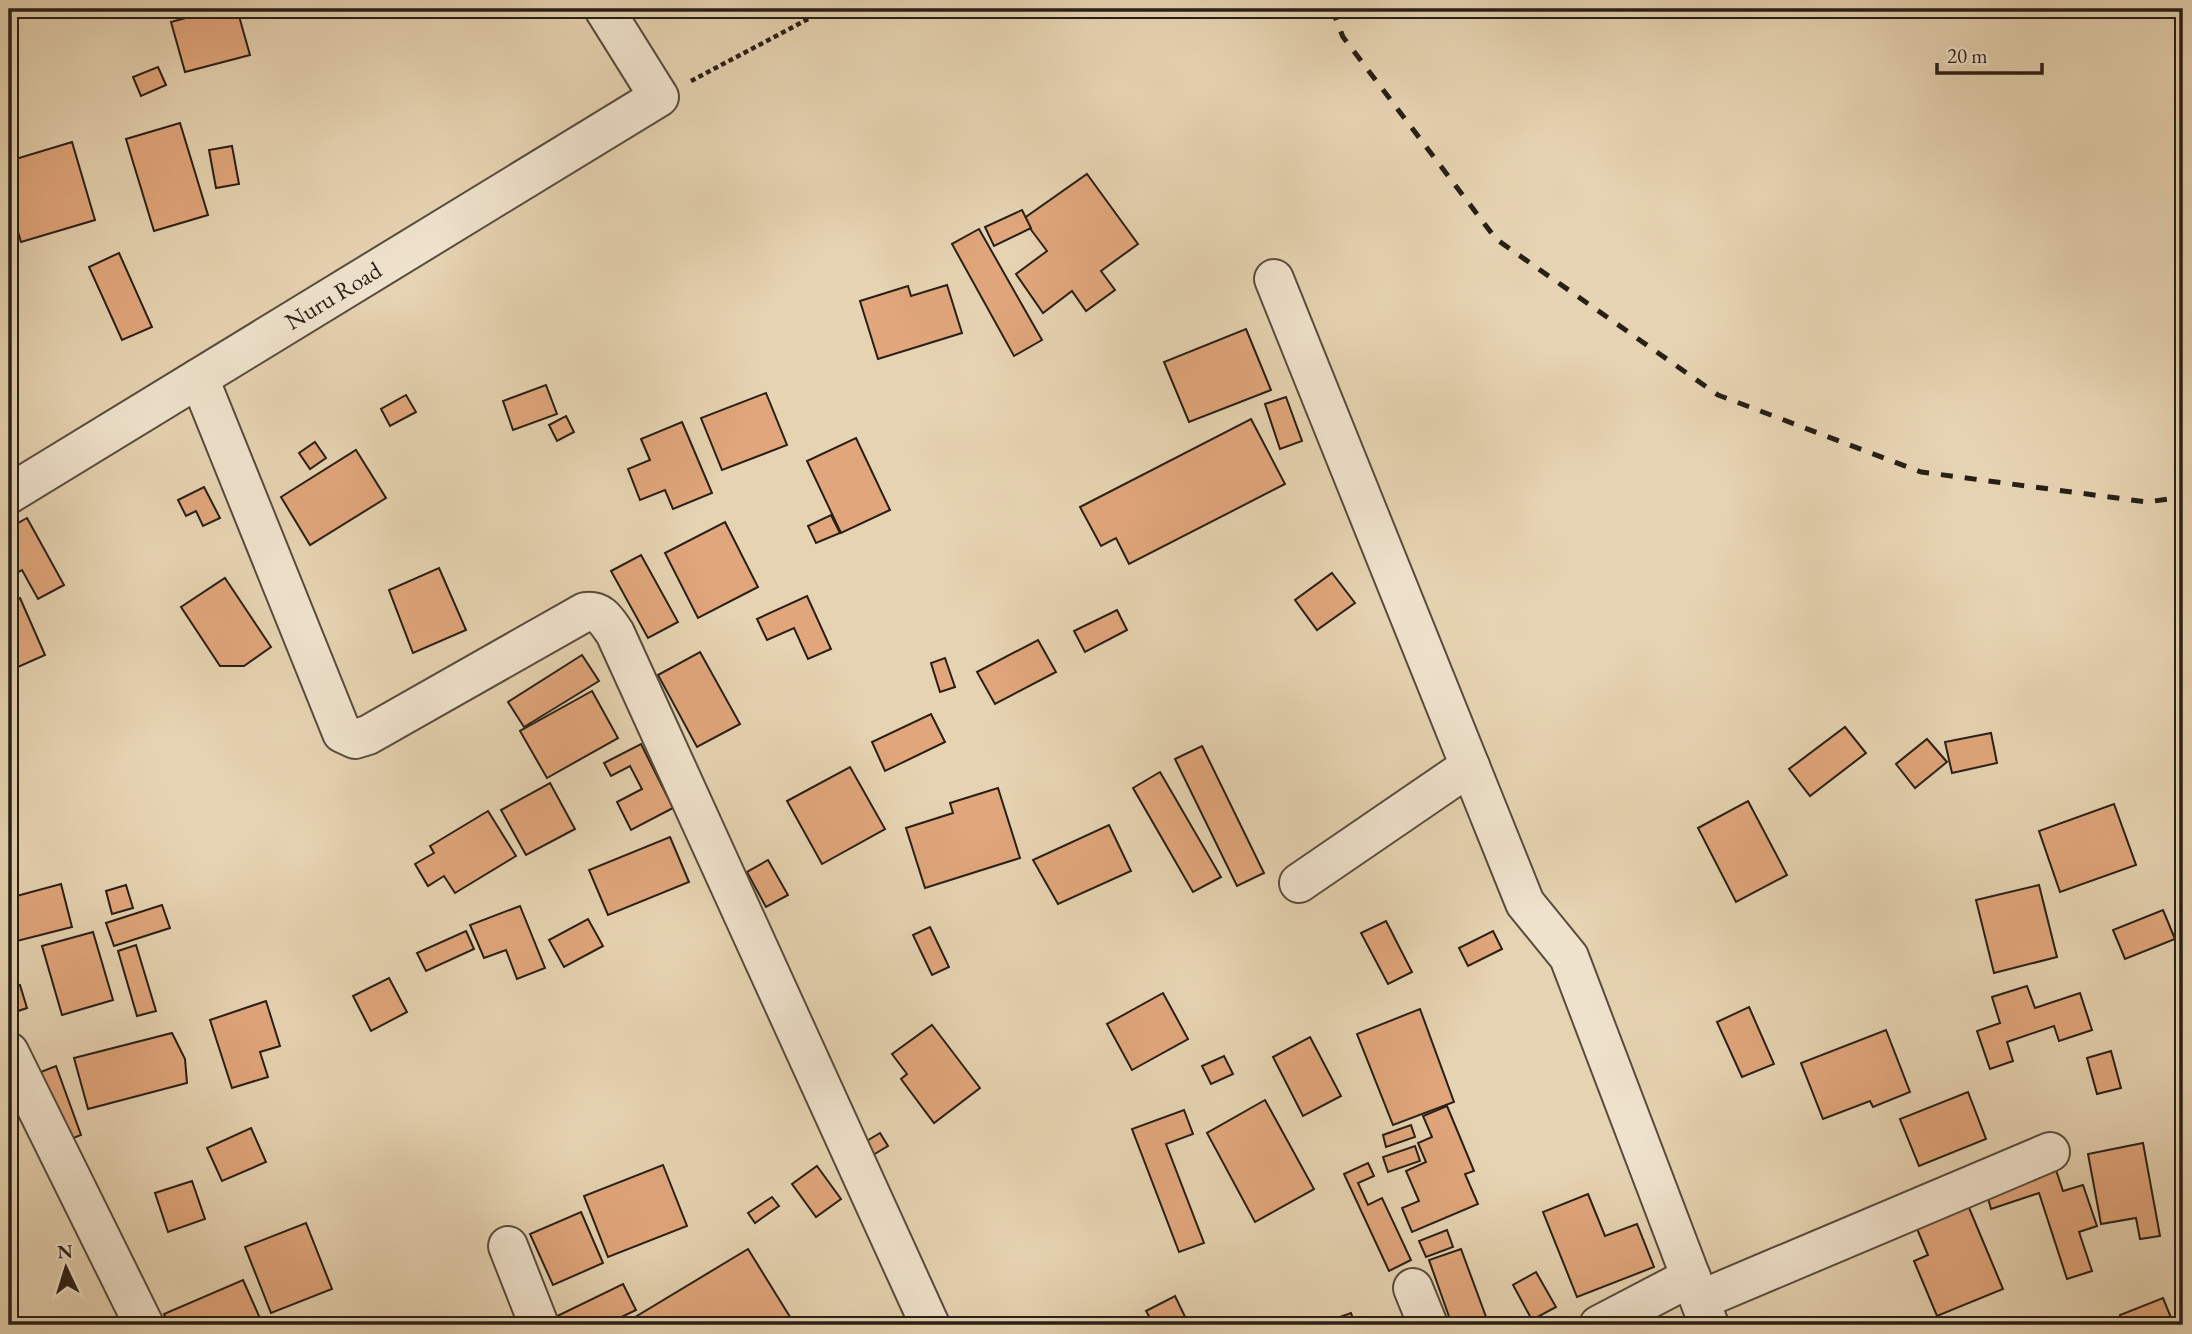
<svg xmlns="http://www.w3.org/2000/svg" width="2192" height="1334" viewBox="0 0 2192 1334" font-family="'EB Garamond',serif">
<rect width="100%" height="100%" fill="#e6d3b1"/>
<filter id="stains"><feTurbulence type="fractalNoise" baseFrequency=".00286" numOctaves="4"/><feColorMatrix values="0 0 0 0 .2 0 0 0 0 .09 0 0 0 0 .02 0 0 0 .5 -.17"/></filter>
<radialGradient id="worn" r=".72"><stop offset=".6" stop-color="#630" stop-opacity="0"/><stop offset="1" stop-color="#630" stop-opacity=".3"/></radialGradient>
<g fill="#e1a67b" stroke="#281f16" stroke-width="2">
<polygon points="218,9 237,9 250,55 185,72 171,22"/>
<polygon points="158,67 166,85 141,96 133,77"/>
<polygon points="180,123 208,215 154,231 126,139"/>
<polygon points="72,142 95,220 21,242 9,201 9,161"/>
<polygon points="232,146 239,184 216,188 209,150"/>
<polygon points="1087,174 1138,244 1101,271 1115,290 1086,311 1072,291 1043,313 1016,274 1047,251 1023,219"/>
<polygon points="1022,210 1031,228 994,246 985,227"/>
<polygon points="979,229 1042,340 1014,356 952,244"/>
<polygon points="119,253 152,327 122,340 89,267"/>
<polygon points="947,285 962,333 878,359 860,301 908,286 911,296"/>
<polygon points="1246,329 1271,390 1189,422 1164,362"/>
<polygon points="546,385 557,414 513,430 503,401"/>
<polygon points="766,393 787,445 722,470 701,418"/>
<polygon points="406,395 416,412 390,426 381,409"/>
<polygon points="1286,397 1302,441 1280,449 1265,404"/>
<polygon points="566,416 574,432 557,441 549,425"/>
<polygon points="1251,419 1285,484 1129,564 1116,538 1101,546 1080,507"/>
<polygon points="682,422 712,493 673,509 665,490 640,500 628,469 650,460 641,439"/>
<polygon points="856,438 890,510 841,533 807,461"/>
<polygon points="315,442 326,458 310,469 299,453"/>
<polygon points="356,450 386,498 310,545 281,497"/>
<polygon points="204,487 220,518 203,526 196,511 186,516 178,500"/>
<polygon points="831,515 840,533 816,543 808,526"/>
<polygon points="27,518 64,585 38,599 22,570 9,577 9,528"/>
<polygon points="725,522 758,587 698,618 665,553"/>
<polygon points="641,555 678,622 648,638 611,571"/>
<polygon points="439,568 466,630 413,653 389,590"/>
<polygon points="1332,573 1355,603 1317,630 1295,600"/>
<polygon points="225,578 271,647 244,666 220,666 181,607"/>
<polygon points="807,596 831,649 808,659 794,628 767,640 757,619"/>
<polygon points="20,598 45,655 9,671 9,603"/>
<polygon points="1117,610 1127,630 1085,652 1074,631"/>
<polygon points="1038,640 1056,672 995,704 977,672"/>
<polygon points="700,652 740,724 697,747 658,675"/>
<polygon points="582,655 599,681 524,727 508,702"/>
<polygon points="945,658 955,687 940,692 931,663"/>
<polygon points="592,691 618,738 547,778 520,731"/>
<polygon points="931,714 945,742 885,771 872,742"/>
<polygon points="1845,727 1866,753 1810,796 1789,769"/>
<polygon points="1991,733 1997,763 1952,773 1945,742"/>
<polygon points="1927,739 1947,762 1915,788 1896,764"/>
<polygon points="641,744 673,808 631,830 617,802 642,789 630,766 611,776 604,763"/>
<polygon points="1202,746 1264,873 1237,886 1175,759"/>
<polygon points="850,767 885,829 822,864 787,801"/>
<polygon points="1160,772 1221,877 1193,892 1133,788"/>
<polygon points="550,783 575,829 526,855 501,810"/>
<polygon points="998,788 1020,858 925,888 906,828 953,813 950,803"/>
<polygon points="1748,801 1787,875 1736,902 1698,828"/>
<polygon points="2114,804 2136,865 2060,892 2039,831"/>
<polygon points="488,811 516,856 455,893 444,876 428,886 415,864 434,853 430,846"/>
<polygon points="1109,825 1131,871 1058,904 1033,860"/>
<polygon points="670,837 689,882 608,915 589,870"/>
<polygon points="768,860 788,895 766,907 747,872"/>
<polygon points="61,884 72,927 9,943 9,898"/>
<polygon points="126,885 133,908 112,914 106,891"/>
<polygon points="2039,885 2057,957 1994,973 1976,900"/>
<polygon points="162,905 170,928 114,946 106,923"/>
<polygon points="520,906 545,968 517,979 506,950 484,958 470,925"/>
<polygon points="2163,910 2175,939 2125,959 2113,930"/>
<polygon points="588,919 603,946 564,967 549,940"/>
<polygon points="1386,921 1412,972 1388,984 1361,933"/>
<polygon points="930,927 949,967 932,975 913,935"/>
<polygon points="466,931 474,949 426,971 417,953"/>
<polygon points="1493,931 1502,949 1468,966 1459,948"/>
<polygon points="93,932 113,1000 62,1015 42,946"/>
<polygon points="136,945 156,1011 137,1016 118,951"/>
<polygon points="389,978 407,1012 371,1031 353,996"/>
<polygon points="20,985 27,1008 9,1014 9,989"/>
<polygon points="2027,986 2035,1008 2080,993 2092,1030 2059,1041 2054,1026 2007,1042 2013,1061 1990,1069 1977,1031 2000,1023 1992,997"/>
<polygon points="1163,993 1188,1039 1132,1070 1107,1024"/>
<polygon points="266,1001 280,1046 260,1052 268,1077 232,1088 210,1020"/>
<polygon points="1749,1007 1774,1064 1742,1077 1717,1022"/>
<polygon points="1420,1009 1454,1102 1393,1125 1357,1034"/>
<polygon points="932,1025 980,1088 934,1123 901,1079 907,1074 892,1054"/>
<polygon points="1886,1030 1910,1092 1873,1107 1870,1101 1823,1119 1801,1063"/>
<polygon points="172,1033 185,1059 187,1083 88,1109 74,1058"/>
<polygon points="1310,1037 1341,1096 1303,1116 1273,1057"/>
<polygon points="2111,1051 2121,1088 2097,1094 2087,1058"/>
<polygon points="1224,1056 1233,1074 1211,1084 1202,1066"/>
<polygon points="56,1066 81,1135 58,1144 33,1075"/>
<polygon points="1968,1092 1986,1139 1919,1166 1900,1119"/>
<polygon points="1265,1100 1314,1189 1255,1222 1207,1133"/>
<polygon points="1447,1106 1474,1171 1465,1174 1478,1204 1412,1232 1402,1208 1419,1201 1406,1171 1426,1162 1418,1143 1432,1137 1423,1116"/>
<polygon points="1184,1110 1193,1134 1166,1144 1204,1243 1179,1252 1132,1129"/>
<polygon points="1411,1125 1415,1137 1386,1147 1383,1135"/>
<polygon points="251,1128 266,1162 222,1181 207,1148"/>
<polygon points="880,1133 888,1146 873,1155 865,1142"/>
<polygon points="2143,1143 2160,1236 2140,1239 2136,1218 2101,1224 2088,1154"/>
<polygon points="1415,1146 1420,1161 1388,1172 1383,1157"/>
<polygon points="1368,1163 1374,1176 1358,1183 1368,1205 1382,1198 1411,1260 1389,1271 1344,1174"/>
<polygon points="2054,1164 2063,1191 2083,1185 2097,1226 2079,1232 2092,1271 2067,1279 2039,1193 1991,1209 1985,1187"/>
<polygon points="663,1165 687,1226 608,1257 584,1196"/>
<polygon points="817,1166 841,1199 816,1217 792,1184"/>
<polygon points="192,1181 205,1219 168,1232 155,1193"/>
<polygon points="1588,1194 1605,1236 1637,1224 1654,1267 1577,1297 1543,1212"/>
<polygon points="772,1197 779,1206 755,1223 748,1213"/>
<polygon points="1967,1203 2003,1289 1937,1316 1914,1261 1928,1255 1915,1224"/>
<polygon points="581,1212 603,1263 553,1285 530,1234"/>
<polygon points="306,1223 332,1289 271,1313 245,1247"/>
<polygon points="1447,1230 1453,1247 1426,1257 1419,1241"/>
<polygon points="748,1249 795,1325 622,1325"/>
<polygon points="1461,1249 1489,1325 1452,1325 1429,1260"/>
<polygon points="1536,1272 1556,1307 1532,1320 1513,1285"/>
<polygon points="243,1280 263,1325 169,1325 164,1314"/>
<polygon points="623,1284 636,1310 605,1325 543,1323"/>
<polygon points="1175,1296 1189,1325 1154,1325 1146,1311"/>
<polygon points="2163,1298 2174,1325 2124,1325 2120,1315"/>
<polygon points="1351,1313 1355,1325 1317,1325"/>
</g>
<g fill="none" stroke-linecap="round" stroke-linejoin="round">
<defs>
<g id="minor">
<polyline points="1274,279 1525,903 1569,957 1709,1325"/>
<path d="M199,378L342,733L355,739L368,735L585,612C601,610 606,620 615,633L930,1325"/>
<path id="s1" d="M9,494L659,97L604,9"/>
<polyline points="1299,883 1470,766"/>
<polyline points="9,1052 144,1325"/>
<polyline points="508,1246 539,1325"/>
<polyline points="1413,1288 1428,1325"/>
<polyline points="1700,1300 2050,1152"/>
<polyline points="1599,1325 1691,1277"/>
</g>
</defs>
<use href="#minor" stroke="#584c3d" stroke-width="42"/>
<polyline stroke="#281f16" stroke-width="4.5" stroke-dasharray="5 3.5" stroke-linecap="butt" points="691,81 827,9"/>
<use href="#minor" stroke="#efe2cc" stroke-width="38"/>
<polyline stroke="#281f16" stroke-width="5" stroke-dasharray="12 12" stroke-linecap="butt" points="1332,9 1343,37 1496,239 1718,395 1921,472 2147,502 2183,497"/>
</g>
<g text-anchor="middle" stroke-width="6" stroke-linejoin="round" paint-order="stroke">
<g font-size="24" fill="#281f16" stroke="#efe2cc">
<text dy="8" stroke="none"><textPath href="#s1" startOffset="380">Nuru Road</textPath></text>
</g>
</g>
<rect width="2192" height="1334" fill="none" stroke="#e6d3b1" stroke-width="35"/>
<rect x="10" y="10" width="2171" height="1313" fill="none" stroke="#281f16" stroke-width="3.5"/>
<rect x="18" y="18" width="2157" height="1299" fill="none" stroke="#281f16" stroke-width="2"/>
<g transform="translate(66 1268) rotate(356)" stroke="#efe2cc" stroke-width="5" paint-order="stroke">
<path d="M0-5L12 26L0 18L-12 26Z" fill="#281f16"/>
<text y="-10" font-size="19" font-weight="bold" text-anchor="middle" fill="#281f16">N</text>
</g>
<path d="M1937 63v10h105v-10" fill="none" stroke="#281f16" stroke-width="3.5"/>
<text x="1947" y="63" font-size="21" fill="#281f16" stroke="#efe2cc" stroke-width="5" paint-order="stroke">20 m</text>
<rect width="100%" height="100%" filter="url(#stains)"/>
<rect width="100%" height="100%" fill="url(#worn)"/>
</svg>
